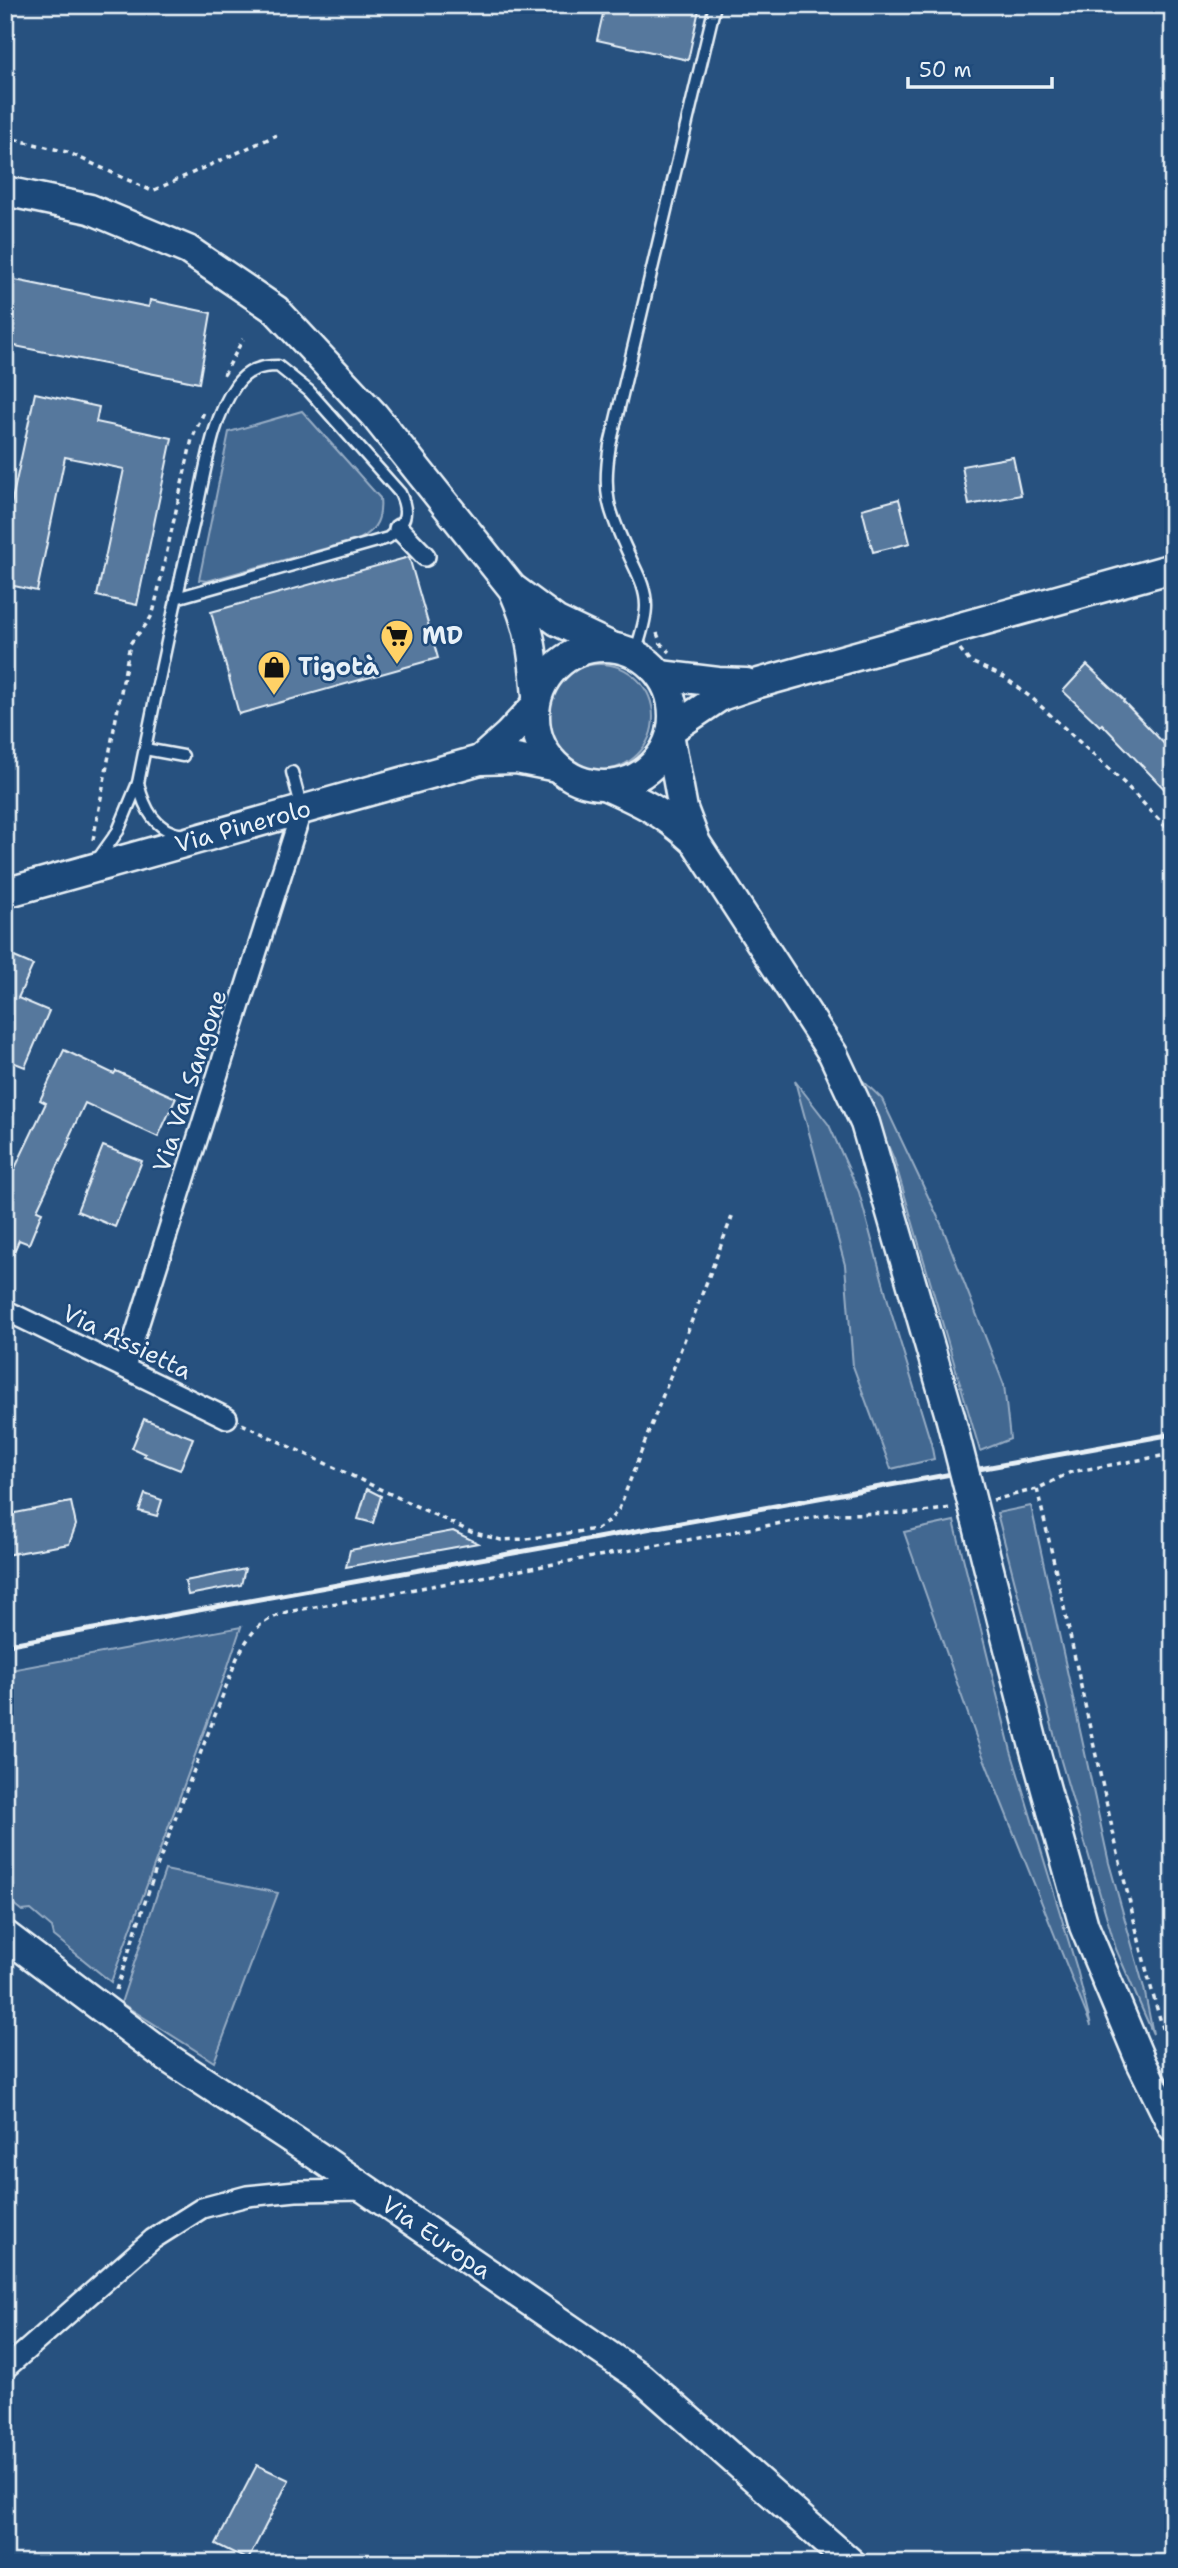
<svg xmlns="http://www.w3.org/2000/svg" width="1178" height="2568" viewBox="0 0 1178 2568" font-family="'Shantell Sans',sans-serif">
<rect width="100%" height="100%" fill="#27517f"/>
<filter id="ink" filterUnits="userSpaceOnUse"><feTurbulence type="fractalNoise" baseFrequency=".0143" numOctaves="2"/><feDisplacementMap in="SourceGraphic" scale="14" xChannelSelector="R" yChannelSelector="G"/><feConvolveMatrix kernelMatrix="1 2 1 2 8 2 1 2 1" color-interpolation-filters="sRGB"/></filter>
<g filter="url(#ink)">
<g fill="#436891" stroke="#96acc4" stroke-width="2">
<path d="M302,411L380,498C382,517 377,530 360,539L207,581L199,580L229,432Z"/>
<circle cx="600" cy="717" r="53"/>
<polygon points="857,1075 882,1099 942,1226 1004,1385 1010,1439 980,1451 894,1159"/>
<polygon points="795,1081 829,1125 859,1192 891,1312 931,1443 934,1459 891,1469 853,1366 845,1265"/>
<polygon points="1031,1506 1109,1863 1144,1988 1153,2034 1116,1949 1061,1761 997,1513"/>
<polygon points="954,1521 1011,1751 1077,1969 1091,2026 981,1751 904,1532"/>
<polygon points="241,1627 227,1669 111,1982 54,1936 52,1928 31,1910 22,1911 5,1897 5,1671"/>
<polygon points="165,1870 278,1893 214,2062 121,2003"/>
</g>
<g fill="#57789d" stroke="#e8f1f8" stroke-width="2">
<polygon points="605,5 617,5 645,11 647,5 700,5 688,60 597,40"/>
<polygon points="5,278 149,307 150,300 211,313 199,383 5,344"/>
<polygon points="35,393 99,407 96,422 172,438 137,605 97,596 124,469 65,457 37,591 5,584 5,533"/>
<polygon points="1013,457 1021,495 969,505 962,466"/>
<polygon points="899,499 910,543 873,552 862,509"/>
<polygon points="409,557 438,658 239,714 211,612"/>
<polygon points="1087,665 1124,700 1123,701 1173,753 1173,798 1102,724 1100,726 1063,691"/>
<polygon points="5,953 33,965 18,998 49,1011 25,1067 5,1059"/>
<polygon points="64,1050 114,1074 116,1071 176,1098 158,1137 85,1103 69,1137 71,1138 37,1210 42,1212 29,1244 19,1240 5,1273 5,1189 46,1103 40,1100"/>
<polygon points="103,1146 142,1161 115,1227 77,1211"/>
<polygon points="144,1419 193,1438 180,1470 144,1456 145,1454 132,1448"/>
<polygon points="367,1489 381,1496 373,1523 358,1519"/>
<polygon points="145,1494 162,1500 157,1516 139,1511"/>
<polygon points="71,1502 76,1525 69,1544 5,1555 5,1515"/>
<polygon points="453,1531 478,1543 346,1567 350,1550"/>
<polygon points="245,1569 241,1585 188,1595 185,1581"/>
<polygon points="257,2465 289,2480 248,2560 216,2544"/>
</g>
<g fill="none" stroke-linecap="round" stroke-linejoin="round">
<defs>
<g id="lane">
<path d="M635,654C639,639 646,622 646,606C646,587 636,571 629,555C608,510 602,493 610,445L715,5"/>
<polyline points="145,749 183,756"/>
<polyline points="292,772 302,809"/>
<path d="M138,783C156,692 175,602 196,512C206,470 211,420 236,385C247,370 260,366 278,366L309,391L400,493C410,514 405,524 388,538L176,598"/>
<path d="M98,859L118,831L138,783C144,808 155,831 183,835"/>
</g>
<g id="street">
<polyline points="399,529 425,556"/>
<polyline points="5,1310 227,1418"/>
<polyline points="125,1367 302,809"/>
<polyline points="5,2369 153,2239 202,2208 247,2196 296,2191 366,2190"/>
</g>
<g id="secondary">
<path d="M5,191L90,209L188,250L276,310L374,415L513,589C531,629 533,653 537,696"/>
<polyline points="515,590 557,621 612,647"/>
<circle cx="604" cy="716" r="69"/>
<polyline points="660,675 718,682 746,683"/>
<polyline points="672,729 721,696 759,683 1173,568"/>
<polyline points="670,739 683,809 696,843 833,1054 865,1123 950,1416"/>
<polyline points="480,760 508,735 535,706"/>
<path d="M606,786C642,802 663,812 692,839"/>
<path id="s1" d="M5,893L480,760L516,759L557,767"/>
<polyline points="976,1518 1033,1743 1084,1926 1141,2062 1173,2127"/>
<path id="s2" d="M5,1935L168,2058L316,2155L640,2377L851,2563"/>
</g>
</defs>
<use href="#lane" stroke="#e8f1f8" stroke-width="15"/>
<use href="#street" stroke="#e8f1f8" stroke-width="24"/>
<use href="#secondary" stroke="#e8f1f8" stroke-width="33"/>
<g stroke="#e8f1f8" stroke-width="3.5" stroke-dasharray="5 5" stroke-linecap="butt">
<polyline points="5,137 67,152 152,191 277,135"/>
<polyline points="224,375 243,339"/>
<polyline points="657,633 661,644 670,652"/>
<polyline points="960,649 969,661 1004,677 1033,699 1124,783 1166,827 1173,845"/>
<path d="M93,840L130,644C139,631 150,624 154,609L192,439L204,412"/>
<polyline points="242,1424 471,1532 501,1540 526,1539 597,1529 609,1521 619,1509 733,1214"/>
<path d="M1037,1489C1068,1619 1093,1749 1124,1879C1139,1939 1152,2000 1173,2058"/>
<polyline points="993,1500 1037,1489 1071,1472 1173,1454"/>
<path d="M116,1990L156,1869L237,1658C251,1632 257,1622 287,1612L832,1514L916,1513L951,1508"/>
</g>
<use href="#lane" stroke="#1f4a7a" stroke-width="10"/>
<use href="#street" stroke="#1f4a7a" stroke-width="19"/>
<use href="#secondary" stroke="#1f4a7a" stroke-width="28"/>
<polyline stroke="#e8f1f8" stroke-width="5" points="5,1645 1173,1434"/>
<defs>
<polyline id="secondary-bridge" points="950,1416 976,1518"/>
</defs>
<use href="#secondary-bridge" stroke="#e8f1f8" stroke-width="33" stroke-linecap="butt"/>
<use href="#secondary-bridge" stroke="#1f4a7a" stroke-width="28"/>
</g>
</g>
<defs>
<symbol id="supermarket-pin" viewBox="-11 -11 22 30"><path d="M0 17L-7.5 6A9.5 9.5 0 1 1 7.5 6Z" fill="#ffd166" stroke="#1f4a7a"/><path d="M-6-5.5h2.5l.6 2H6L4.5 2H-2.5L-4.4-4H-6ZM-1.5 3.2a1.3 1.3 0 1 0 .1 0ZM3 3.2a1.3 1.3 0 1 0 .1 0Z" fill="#111"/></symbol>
<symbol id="shop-pin" viewBox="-11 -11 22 30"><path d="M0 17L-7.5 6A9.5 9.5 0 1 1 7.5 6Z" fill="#ffd166" stroke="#1f4a7a"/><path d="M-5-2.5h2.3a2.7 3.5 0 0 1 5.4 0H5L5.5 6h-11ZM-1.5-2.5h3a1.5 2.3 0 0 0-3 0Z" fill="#111"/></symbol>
</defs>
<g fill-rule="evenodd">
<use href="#supermarket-pin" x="378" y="617" width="38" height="52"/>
<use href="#shop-pin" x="255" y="648" width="38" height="52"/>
</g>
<g text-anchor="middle" stroke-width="5" stroke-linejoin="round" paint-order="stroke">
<g font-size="24" font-weight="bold" fill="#e8f1f8" stroke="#1f4a7a" text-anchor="start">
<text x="422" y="644">MD</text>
<text x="298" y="675">Tigotà</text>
</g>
<g font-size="24" fill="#e8f1f8" stroke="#1f4a7a">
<text dy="8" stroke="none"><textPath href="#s1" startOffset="247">Via Pinerolo</textPath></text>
<text transform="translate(190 1081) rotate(-72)" y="8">Via Val Sangone</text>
<text transform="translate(127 1342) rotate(26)" y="8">Via Assietta</text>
<text dy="8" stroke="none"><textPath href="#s2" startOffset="527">Via Europa</textPath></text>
</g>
</g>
<rect width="1178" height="2568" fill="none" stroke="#1f4a7a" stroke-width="28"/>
<rect x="14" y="14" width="1150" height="2540" fill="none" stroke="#e8f1f8" stroke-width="2.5" filter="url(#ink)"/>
<path d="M908 77v10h144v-10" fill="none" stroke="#e8f1f8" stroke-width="3.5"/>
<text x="919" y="77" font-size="21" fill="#e8f1f8" stroke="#1f4a7a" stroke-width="5" paint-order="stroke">50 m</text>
</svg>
